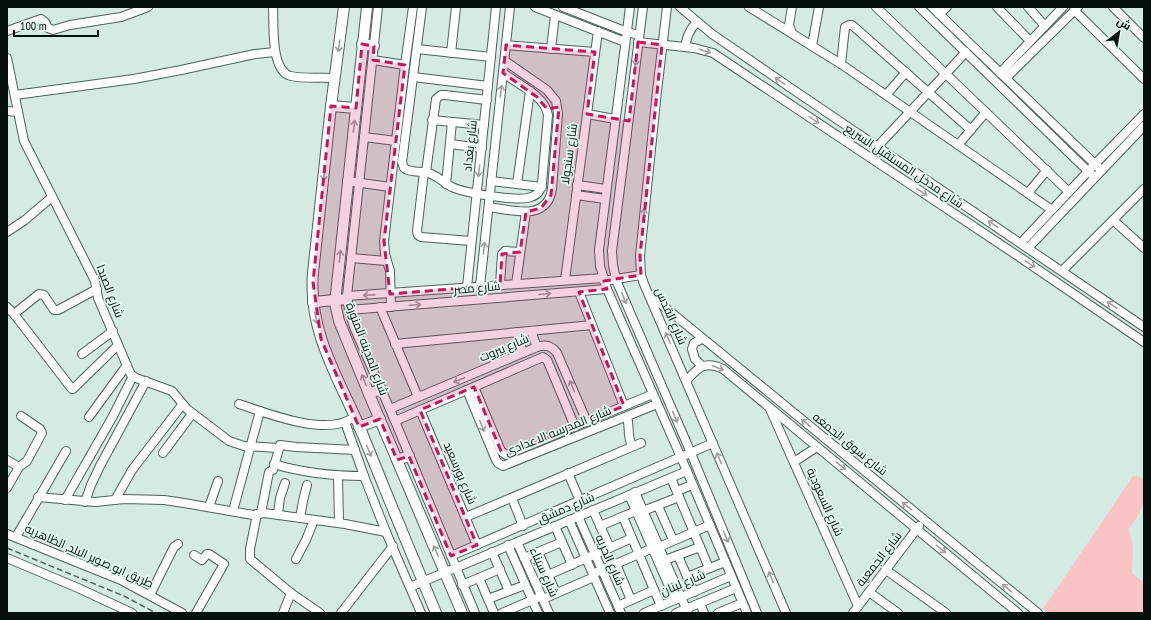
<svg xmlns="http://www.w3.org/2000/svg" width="1151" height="620" viewBox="0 0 1151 620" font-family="'PT Sans Narrow',Cairo,sans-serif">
<rect width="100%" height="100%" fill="#d4eae2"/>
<polygon fill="#fac4c7" points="1133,476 1137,476 1144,479 1144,501 1139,514 1129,529 1133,546 1132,573 1144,583 1144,613 1049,613 1043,609"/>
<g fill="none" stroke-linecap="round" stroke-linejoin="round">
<defs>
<g id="minor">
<path d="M273,7C274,23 270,71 291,76C304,79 321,77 335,78"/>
<polyline points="378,7 347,296 349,310 354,327 395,421 475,613"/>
<path d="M422,7L402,162L404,168C412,174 423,170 431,174C439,177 445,184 452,187C464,193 520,202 531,197C538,195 541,190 542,183L548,115C545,96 518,84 503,73"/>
<polyline points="535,7 625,42"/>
<polyline points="563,7 627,32 639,35"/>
<polyline points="630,7 599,250 600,266 607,289 687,471 747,613"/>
<polyline points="643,7 612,251 613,265 616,280 691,453 757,613"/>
<polyline points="667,7 657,91 640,256 641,275 644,284 786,613"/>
<polyline points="680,7 712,34 801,95 1144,327"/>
<polyline points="749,7 841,64 1052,210"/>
<polyline points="876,7 1069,192"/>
<polyline points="919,7 1094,177"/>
<polyline points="932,7 1101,170"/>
<polyline points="997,7 1030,41"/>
<polyline points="1028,7 1045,26"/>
<polyline points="1113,7 1144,38"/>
<polyline points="1074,10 1144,79"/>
<polyline points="939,14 947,7"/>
<polyline points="7,31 41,19 45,22 48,28 53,30 70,25 121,17 148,7"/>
<polyline points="792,33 789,25 792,7"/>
<polyline points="638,42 694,48 713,53 1018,256 1144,342"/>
<polyline points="506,45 595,52"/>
<polyline points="812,46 819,7"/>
<path d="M685,47C687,37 689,30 697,22"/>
<polyline points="417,49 491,57"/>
<polyline points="551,49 555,15"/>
<polyline points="451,53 456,7"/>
<polyline points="7,58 24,141 95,281 98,298 131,375 136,378 172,391 187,409 229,441 244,446 278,448"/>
<polyline points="373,60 405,65"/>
<polyline points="841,64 845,27 849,25 852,25 971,130"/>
<polyline points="1000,73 1063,7"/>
<polyline points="413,77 488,86"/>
<polyline points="1006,78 1078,7"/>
<polyline points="15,95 134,79 181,70 255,54 275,52"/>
<polyline points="886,95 906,72"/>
<polyline points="7,111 18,112"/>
<polyline points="587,114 615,119"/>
<polyline points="432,120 484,125"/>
<polyline points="364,137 396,141"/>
<polyline points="450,144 482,148"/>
<polyline points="958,145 986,112"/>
<polyline points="877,147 966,52"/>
<polyline points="424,172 417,231 418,235 421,237 471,241"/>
<polyline points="426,172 436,99 441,95 445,95 487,100"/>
<polyline points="347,181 390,187"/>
<polyline points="491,181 542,187"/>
<polyline points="446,184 452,122"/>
<polyline points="517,184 530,91"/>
<polyline points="577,185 606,189"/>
<polyline points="1028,193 1047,170"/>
<polyline points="576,195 605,199"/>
<path d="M489,207C512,210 547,222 552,189L558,114L556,101L547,90L505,61"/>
<polyline points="1113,220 1144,248"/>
<polyline points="7,232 25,220 52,197"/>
<polyline points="1021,243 1095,164 1144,114"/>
<polyline points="1028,248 1144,126"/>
<polyline points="351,258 386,261"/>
<polyline points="1062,271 1144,189"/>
<polyline points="565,280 598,31"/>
<polyline points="604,281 641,275"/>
<polyline points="516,284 526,212"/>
<polyline points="500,285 502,254 505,251 520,252"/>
<polyline points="480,286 510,7"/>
<polyline points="467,287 496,7"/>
<polyline points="579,292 624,406"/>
<polyline points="650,295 1038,613"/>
<polyline points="347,296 603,278"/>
<polyline points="7,307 14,314 72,389 73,389 118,345"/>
<polyline points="380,307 418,397"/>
<polyline points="391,307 390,271 385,254 384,241 405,65 413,7"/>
<polyline points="349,310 607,289"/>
<polyline points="14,314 39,294 44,295 54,310 58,310 97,289"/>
<polyline points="531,331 537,347"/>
<polyline points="517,332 523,353"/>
<polyline points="395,344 592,325"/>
<polyline points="82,354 113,331"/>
<polyline points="702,366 695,359 692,349 694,343 702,339"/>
<path d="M686,381C698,368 704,360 723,369L1018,613"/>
<polyline points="474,387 501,451 506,455 653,394"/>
<polyline points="467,390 496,460 498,463 503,466 657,404"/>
<path d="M239,404C266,413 322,435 349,420"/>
<path d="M390,409L537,347C545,344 552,346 557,353L587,422"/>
<polyline points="770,409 858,606"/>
<polyline points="420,410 477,545"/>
<polyline points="89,417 127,365"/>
<path d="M627,417C630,427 627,436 632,446"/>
<polyline points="395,421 543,357 547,360 548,362 575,427"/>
<polyline points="345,422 364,476 386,532 421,613"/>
<polyline points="163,453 192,414"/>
<polyline points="7,460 19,467"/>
<polyline points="794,462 817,447"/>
<path d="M274,464C303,473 333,476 364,476"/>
<polyline points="568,473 580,501"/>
<polyline points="338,476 339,523"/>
<polyline points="671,478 709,568"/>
<polyline points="7,488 19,467 27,461 42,433 40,429 21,416"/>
<polyline points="677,491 692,485"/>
<polyline points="635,492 688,613"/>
<polyline points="629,495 675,600"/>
<polyline points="38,497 95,502 124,499 164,500 184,503 253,515 264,513 345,524 386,532"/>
<polyline points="512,498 523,526"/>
<polyline points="65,500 113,416 133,376"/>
<polyline points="115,500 132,470 182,405"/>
<polyline points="85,502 91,485 100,466 146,381"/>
<polyline points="658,506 673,540"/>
<polyline points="209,507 218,481"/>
<polyline points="593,510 610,548"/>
<polyline points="233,511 260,411"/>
<polyline points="643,511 679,497"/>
<polyline points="261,513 269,472 273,470 280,445 296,447 355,450"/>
<polyline points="257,514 250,549 250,559 291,593 320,613"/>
<polyline points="278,514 280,498 285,483"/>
<polyline points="578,516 621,613"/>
<polyline points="466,517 641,443"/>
<polyline points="623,517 661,606"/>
<polyline points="300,518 303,501 307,485"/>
<polyline points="569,520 610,613"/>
<polyline points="555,526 572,565"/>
<polyline points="600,526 636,511"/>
<polyline points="7,534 121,580 182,613"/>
<polyline points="16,537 66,451"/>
<polyline points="517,542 549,613"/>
<polyline points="508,545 538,613"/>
<polyline points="659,547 710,525"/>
<polyline points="492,552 509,591"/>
<polyline points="538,552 556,593"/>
<polyline points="194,555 202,560 207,554 209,554 224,564 196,613"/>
<polyline points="451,556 713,443"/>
<polyline points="678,556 694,592"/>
<polyline points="7,558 78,588 132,613"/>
<polyline points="524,558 562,542"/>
<polyline points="296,559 306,540 314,520"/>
<polyline points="665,560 700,547"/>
<polyline points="616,564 631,600"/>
<polyline points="886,570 946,613"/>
<polyline points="597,572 653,548"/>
<polyline points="548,575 632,538"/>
<polyline points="687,577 725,562"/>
<polyline points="479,578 494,613"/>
<polyline points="462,585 500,569"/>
<polyline points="410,587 687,471"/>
<polyline points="869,592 898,613"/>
<polyline points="150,595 174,547 178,544"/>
<polyline points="488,599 525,585"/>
<polyline points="543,599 594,577"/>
<polyline points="700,603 704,613"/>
<polyline points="618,606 654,590"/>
<polyline points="283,613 291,593"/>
<polyline points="341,613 393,546"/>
<polyline points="502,613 537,598"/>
<polyline points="644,613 731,576"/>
<polyline points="676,613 736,588"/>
<polyline points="718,613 742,603"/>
<polyline points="853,613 919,526"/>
</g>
<g id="major">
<path d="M344,7L331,106L313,273C308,331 338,377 360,428C385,490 410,551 436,613"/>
<polyline points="367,7 335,303 339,321 369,394 462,613"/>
<polyline points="362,44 374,46"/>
<polyline points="331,106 356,108"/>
<polyline points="313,302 347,299"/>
<polyline points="369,394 381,389"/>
<polyline points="359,427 380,419"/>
<polyline points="397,460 409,456"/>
</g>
</defs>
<use href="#minor" stroke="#4d615a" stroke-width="10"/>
<use href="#major" stroke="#4d615a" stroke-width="12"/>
<use href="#minor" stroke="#fff" stroke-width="8"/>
<use href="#major" stroke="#fff" stroke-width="10"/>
<polyline stroke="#515e59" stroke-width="1.5" stroke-dasharray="6 3" stroke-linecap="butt" points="7,548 124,596 156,613"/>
</g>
<defs><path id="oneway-shaft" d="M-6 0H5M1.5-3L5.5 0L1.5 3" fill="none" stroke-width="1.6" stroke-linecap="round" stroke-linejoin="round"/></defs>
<g stroke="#9c9f9e">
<use href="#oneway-shaft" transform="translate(339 46) rotate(97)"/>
<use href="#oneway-shaft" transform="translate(705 51) rotate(18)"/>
<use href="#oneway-shaft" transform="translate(636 60) rotate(97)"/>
<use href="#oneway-shaft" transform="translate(780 81) rotate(-145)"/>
<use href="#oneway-shaft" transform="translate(501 91) rotate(-83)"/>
<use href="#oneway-shaft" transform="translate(814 120) rotate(34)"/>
<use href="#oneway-shaft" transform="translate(354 126) rotate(-84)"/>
<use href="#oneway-shaft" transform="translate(479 171) rotate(96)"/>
<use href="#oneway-shaft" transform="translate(324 175) rotate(96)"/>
<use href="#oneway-shaft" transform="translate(922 192) rotate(34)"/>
<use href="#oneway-shaft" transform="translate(644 214) rotate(-84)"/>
<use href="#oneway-shaft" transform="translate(993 224) rotate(-146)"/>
<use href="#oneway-shaft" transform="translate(484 248) rotate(-84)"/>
<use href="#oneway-shaft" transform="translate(340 256) rotate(-84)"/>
<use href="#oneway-shaft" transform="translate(1030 264) rotate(34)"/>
<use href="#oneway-shaft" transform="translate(545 294) rotate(-5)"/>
<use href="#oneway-shaft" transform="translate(369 295) rotate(177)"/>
<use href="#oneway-shaft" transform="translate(624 298) rotate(67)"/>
<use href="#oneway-shaft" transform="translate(415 305) rotate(-5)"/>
<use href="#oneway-shaft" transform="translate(1112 305) rotate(-146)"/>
<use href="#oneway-shaft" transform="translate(316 318) rotate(79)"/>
<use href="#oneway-shaft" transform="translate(668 338) rotate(-113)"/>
<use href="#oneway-shaft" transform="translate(718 368) rotate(21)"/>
<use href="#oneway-shaft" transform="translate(364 380) rotate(-112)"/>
<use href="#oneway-shaft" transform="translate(459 380) rotate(157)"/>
<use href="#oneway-shaft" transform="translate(572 386) rotate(-113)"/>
<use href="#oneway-shaft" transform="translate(675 417) rotate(67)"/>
<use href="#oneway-shaft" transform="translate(806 423) rotate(-141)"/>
<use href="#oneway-shaft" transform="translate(482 426) rotate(68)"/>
<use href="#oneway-shaft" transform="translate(369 451) rotate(68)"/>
<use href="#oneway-shaft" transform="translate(719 458) rotate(-114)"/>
<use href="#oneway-shaft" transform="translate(841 466) rotate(40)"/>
<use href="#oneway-shaft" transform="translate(907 506) rotate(-141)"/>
<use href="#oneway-shaft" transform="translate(726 537) rotate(67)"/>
<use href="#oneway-shaft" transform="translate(941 549) rotate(39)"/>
<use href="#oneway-shaft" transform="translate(436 551) rotate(-113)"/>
<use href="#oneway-shaft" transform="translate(771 577) rotate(-113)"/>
<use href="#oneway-shaft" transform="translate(1007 588) rotate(-141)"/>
</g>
<path fill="#c2185b" fill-opacity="0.2" stroke="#c2185b" stroke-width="3" stroke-dasharray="8 5" stroke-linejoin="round" d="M638,42L662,45L640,256L641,275L604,281L607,289L579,292L624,406L508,454L501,451L474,387L420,410L477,545L451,556L409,456L397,460L380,419L359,427L321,339L313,282L331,106L356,108L362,44L374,46L373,60L405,65L384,241L390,294L500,285L502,254L520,252L526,212L541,208L551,195L559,107L547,109L537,97L503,73L506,45L595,52L587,114L629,121Z"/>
<g text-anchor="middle" stroke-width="3.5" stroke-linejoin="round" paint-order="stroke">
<g font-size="12" fill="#08100d" stroke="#e1f7ef">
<text transform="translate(470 146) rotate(-84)" y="4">شارع بغداد</text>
<text transform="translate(569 154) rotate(-82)" y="4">شارع سنجولا</text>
<text transform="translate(904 166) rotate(34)" y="4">شارع مدخل المستقبل السريع</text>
<text transform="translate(477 288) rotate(-5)" y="4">شارع مصر</text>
<text transform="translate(110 291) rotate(69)" y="4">شارع الصيدا</text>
<text transform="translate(671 316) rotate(66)" y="4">شارع القدس</text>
<text transform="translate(504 348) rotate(-23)" y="4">شارع بيروت</text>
<text transform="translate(367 349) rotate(69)" y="4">شارع المدينه المنورة</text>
<text transform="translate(558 431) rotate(-22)" y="4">شارع المدرسه الاعدادى</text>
<text transform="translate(850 444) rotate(39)" y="4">شارع سوق الجمعه</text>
<text transform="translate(460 473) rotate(67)" y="4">شارع بورسعيد</text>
<text transform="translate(825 502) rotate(66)" y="4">شارع السعودية</text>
<text transform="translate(566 508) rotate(-23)" y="4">شارع دمشق</text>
<text transform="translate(89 556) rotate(24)" y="4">طريق ابو صوير البلد, الظاهريه</text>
<text transform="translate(879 559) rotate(-52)" y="4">شارع الجمعية</text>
<text transform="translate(610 560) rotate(66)" y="4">شارع الحريه</text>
<text transform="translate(544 572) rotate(66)" y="4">شارع سيناء</text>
<text transform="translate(683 583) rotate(-23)" y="4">شارع لبنان</text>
</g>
</g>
<rect width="1151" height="620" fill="none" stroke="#08100d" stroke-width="16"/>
<g transform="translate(1119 32) rotate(31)" stroke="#e1f7ef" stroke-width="3" paint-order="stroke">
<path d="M0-3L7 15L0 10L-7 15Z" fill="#08100d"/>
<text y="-6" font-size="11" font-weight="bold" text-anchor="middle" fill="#08100d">ش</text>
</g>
<path d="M14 30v6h84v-6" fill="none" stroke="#08100d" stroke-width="2"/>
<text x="20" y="30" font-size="12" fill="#08100d" stroke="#e1f7ef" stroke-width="3" paint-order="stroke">100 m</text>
</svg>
